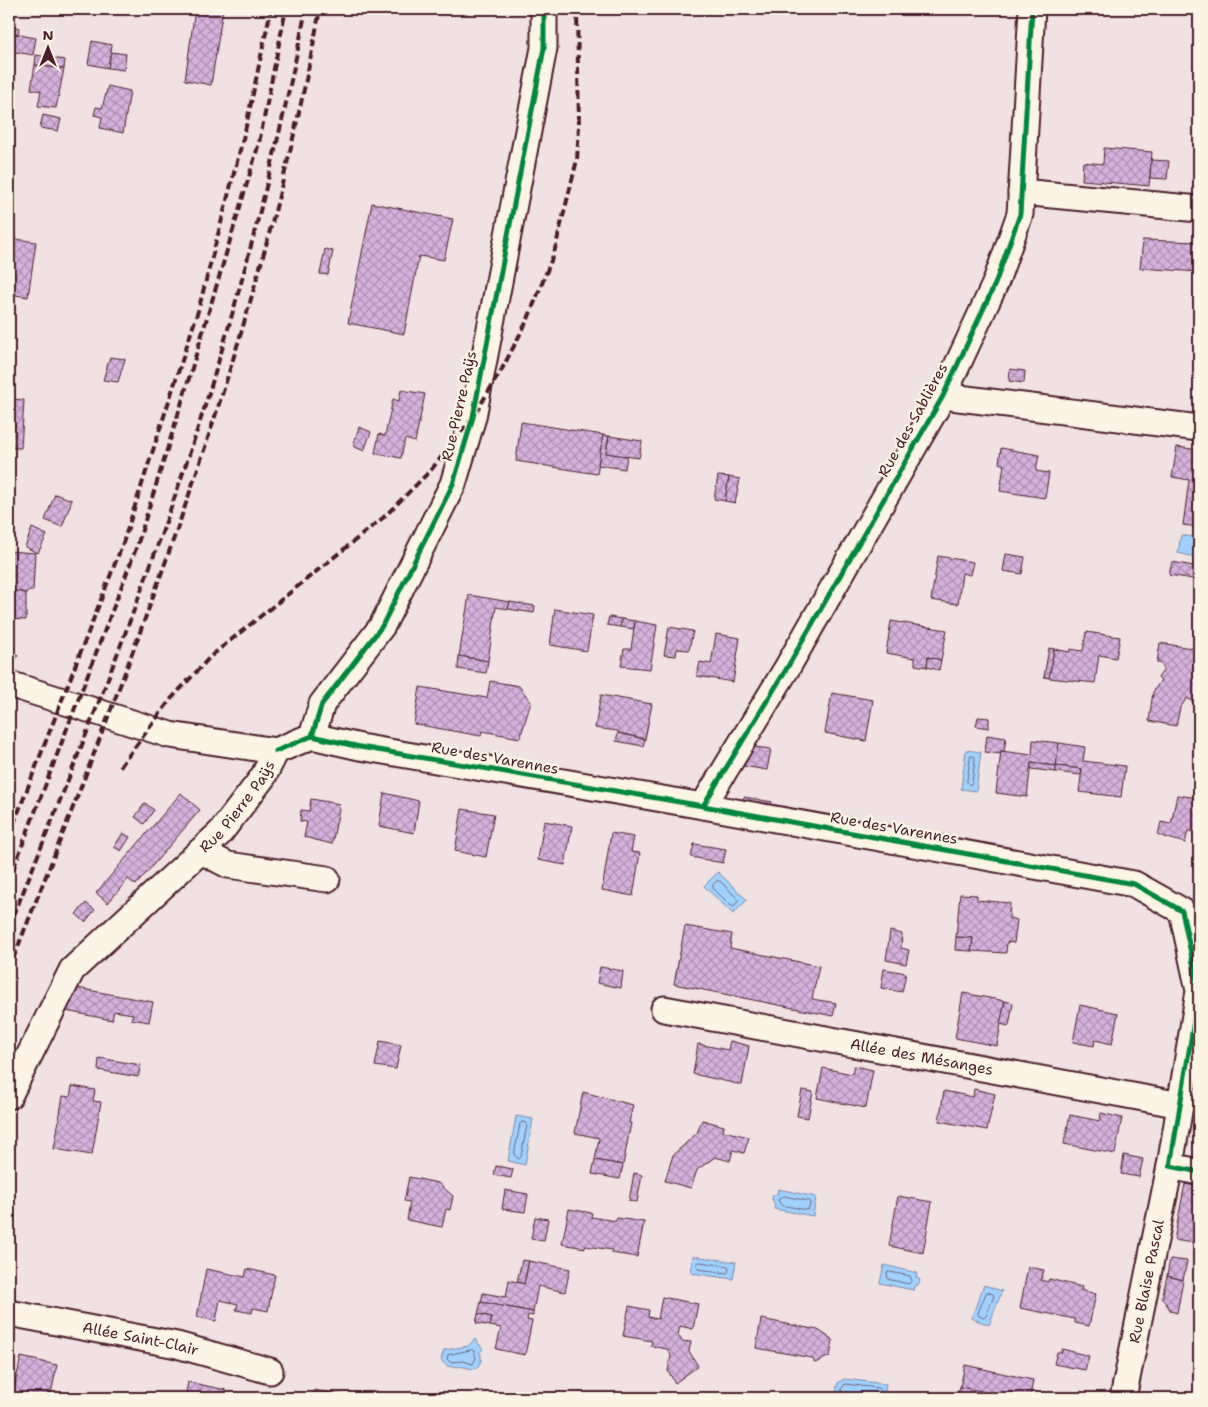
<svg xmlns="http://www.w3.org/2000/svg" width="1208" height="1407" viewBox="0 0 1208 1407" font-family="'Shantell Sans',sans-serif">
<defs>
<pattern id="building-cross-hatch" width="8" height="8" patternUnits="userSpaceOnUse" patternTransform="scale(1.25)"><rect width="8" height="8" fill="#d5b2dd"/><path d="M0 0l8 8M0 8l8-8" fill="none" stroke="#af90b3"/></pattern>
</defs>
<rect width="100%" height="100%" fill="#f0e1e3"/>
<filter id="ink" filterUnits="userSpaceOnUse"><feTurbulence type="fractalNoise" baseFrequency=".02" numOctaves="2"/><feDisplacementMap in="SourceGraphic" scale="10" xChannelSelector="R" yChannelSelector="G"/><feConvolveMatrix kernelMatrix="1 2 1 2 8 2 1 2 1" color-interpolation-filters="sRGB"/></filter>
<g filter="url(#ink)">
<g fill="#a0d1fd" stroke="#7e8aa9">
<polygon points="1181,535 1199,538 1199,558 1178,553"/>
<polygon points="966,750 981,752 976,791 961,789"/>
<polygon points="718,872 747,900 733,914 704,886"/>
<polygon points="516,1116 533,1119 525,1165 508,1161"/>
<polygon points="778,1189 816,1197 813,1216 774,1209 775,1205 772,1199 773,1195 777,1194"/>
<polygon points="693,1256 736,1262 733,1279 691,1273"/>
<polygon points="884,1265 917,1273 916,1277 920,1280 918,1285 914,1286 913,1290 880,1283"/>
<polygon points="984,1285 1002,1291 989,1325 971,1318"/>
<path d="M475,1339L483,1349L479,1353L481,1354V1361L477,1368C471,1370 470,1368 464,1367C454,1365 447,1371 441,1359L444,1350L468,1346Z"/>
<path d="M844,1379L886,1384L884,1398C871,1398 828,1405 838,1383Z"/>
</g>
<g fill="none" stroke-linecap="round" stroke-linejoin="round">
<g stroke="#6c667f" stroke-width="1">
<polygon points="971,756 974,756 975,758 972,783 970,785 967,782"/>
<polygon points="717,881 720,881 738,899 738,901 734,906 731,906 713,888 713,885"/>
<polygon points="522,1122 526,1123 527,1125 521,1157 519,1159 514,1155 520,1124"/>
<polygon points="784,1196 809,1201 810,1203 809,1208 807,1210 781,1205 778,1200"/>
<polygon points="700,1262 728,1266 729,1271 727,1273 698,1269 697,1264"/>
<polygon points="890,1272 910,1276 912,1281 908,1284 888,1279 887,1273"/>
<polygon points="988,1292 993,1294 994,1296 986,1316 984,1318 979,1316 978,1313 986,1293"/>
<polygon points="472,1350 474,1351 476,1358 473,1364 463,1361 450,1362 447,1359 448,1355"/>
<polyline points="845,1398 841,1389 845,1384 878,1388 880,1390 879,1398"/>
</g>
</g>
<g fill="url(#building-cross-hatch)" stroke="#4a1f2b">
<polygon points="195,9 223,9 211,85 185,80"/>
<polygon points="9,25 19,28 18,34 9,33"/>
<polygon points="9,33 36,38 33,55 9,51"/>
<polygon points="92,41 112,45 108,68 88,64"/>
<polygon points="111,52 126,54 124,70 108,68"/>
<polygon points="36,55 65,60 64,69 35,65"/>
<polygon points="35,65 64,69 56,108 38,106 41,91 31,89"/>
<polygon points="108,86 130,91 123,133 100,128 102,117 94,115 96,107 102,108"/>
<polygon points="43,115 61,119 58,131 40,128"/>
<polygon points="1104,148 1152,152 1149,186 1082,180 1083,162 1103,164"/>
<polygon points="1151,160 1169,161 1167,179 1150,178"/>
<polygon points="372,203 453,219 444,260 419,256 404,334 348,323"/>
<polygon points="9,238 36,242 28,297 9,294"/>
<polygon points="1143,240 1199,242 1199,272 1140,268"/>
<polygon points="325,249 333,251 328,275 320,274"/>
<polygon points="110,357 125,359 118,382 103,380"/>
<polygon points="1010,369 1025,371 1024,383 1009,381"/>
<polygon points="401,390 425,394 415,442 405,439 401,458 375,453 379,434 385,436 393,399 399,401"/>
<polygon points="9,399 24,400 21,448 9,448"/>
<polygon points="521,422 603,435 597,474 516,461"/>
<polygon points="359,427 371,432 364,451 353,446"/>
<polygon points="603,435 609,436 606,453 627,456 625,469 598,465"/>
<polygon points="609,436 642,441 639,458 606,453"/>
<polygon points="1177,447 1199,450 1199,527 1183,525 1189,480 1172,477"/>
<polygon points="1001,448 1039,455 1036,471 1049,473 1045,498 1000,491 1004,465 999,463"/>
<polygon points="718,476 729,477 725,501 714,499"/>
<polygon points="729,477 740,479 735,503 725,501"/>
<polygon points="55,494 72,500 62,527 45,520"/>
<polygon points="32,528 47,535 38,553 25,547"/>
<polygon points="9,551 35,553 33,591 27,591 26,593 9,590"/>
<polygon points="1006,554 1025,557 1022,574 1003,571"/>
<polygon points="938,556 973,562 970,575 962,573 958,604 931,600"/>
<polygon points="1172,562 1199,567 1199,580 1169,575"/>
<polygon points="9,590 26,593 26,620 9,619"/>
<polygon points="469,595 510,602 508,609 496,607 488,661 459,656"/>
<polygon points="510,602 535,606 534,613 508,609"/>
<polygon points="555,609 593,615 587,651 550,645"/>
<polygon points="609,617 622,619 620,627 607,625"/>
<polygon points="622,619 635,621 634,629 620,627"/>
<polygon points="635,621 657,625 650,669 621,666 624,649 631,649"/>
<polygon points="891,621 947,630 941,660 928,657 927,667 915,665 915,658 886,653"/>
<polygon points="669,627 693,631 689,650 677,649 676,656 664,655"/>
<polygon points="1086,632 1120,637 1116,658 1099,655 1095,683 1049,678 1054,649 1070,652 1070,649 1083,651"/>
<polygon points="716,634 740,638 733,682 697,676 700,662 711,664"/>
<polygon points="1160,643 1197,649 1196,664 1199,665 1199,695 1193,702 1187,698 1180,708 1176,726 1149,721 1153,692 1161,680 1158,678 1164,669 1160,663 1157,663"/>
<polygon points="1049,648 1054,649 1049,678 1044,677"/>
<polygon points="9,650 18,655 11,668 9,667"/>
<polygon points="459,656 488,661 486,673 458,669"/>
<polygon points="928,657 941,660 939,670 927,667"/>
<polygon points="490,681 519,686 531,702 520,738 482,731 481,736 414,724 420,687 487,698"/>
<polygon points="832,693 873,700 866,741 825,733"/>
<polygon points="601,695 652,704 645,739 618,733 618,731 595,728"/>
<polygon points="978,717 989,718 989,728 976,726"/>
<polygon points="618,733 645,739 643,746 616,741"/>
<polygon points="987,735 1006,738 1004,751 1001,751 1001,754 985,752"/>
<polygon points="1033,740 1059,743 1056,766 1031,763 1027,797 996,793 1001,751 1032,755"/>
<polygon points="1059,743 1085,747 1083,761 1125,766 1121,797 1079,792 1082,769 1056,766"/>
<polygon points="754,747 771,749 767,770 743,766"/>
<polygon points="1031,763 1056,766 1056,772 1031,769"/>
<polygon points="1056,766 1082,769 1081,775 1056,772"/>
<polygon points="181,793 200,810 136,885 128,879 108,903 96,893"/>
<polygon points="384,793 419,801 414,833 379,826"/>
<polygon points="1177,795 1199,798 1199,832 1188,831 1185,843 1158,835 1161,822 1171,824"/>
<polygon points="744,797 772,802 770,812 741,807"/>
<polygon points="311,799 340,804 332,844 304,837 307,822 300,821 301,810 309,811"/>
<polygon points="145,803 154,810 144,824 135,817"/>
<polygon points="462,809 494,814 486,857 455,851"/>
<polygon points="544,821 572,826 565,865 538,860"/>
<polygon points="123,833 130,837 121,851 114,847"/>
<polygon points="611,833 634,837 631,852 640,853 633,896 602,890"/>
<polygon points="694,844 726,849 723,863 691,857"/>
<polygon points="960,894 977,895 977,900 1010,903 1009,918 1017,920 1014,943 1007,942 1006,953 971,951 973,938 956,937"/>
<polygon points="86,903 95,910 85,922 76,914"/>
<polygon points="685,926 732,934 730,948 819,966 812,999 836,1003 833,1016 674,984"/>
<polygon points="890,931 902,934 901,948 909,950 906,964 886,960"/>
<polygon points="956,937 973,938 971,951 955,950"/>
<polygon points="600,967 623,971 621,988 597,983"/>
<polygon points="884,969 906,973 902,992 881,988"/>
<polygon points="77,988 153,1002 149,1022 131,1019 133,1014 114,1011 112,1020 66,1011"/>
<polygon points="963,993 1005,1001 997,1046 955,1038"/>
<polygon points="1005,1001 1013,1003 1009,1026 1000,1024"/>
<polygon points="1080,1005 1118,1013 1112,1044 1095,1040 1094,1046 1073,1042"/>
<polygon points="380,1041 401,1045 396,1069 375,1066"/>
<polygon points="730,1041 749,1046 742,1085 693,1074 698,1044 728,1050"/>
<polygon points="99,1058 141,1065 138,1077 98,1070"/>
<polygon points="854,1066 873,1070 866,1108 817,1098 823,1068 852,1074"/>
<polygon points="72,1086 95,1090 93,1101 101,1102 92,1155 54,1149 63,1096 70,1097"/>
<polygon points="974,1089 995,1094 987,1130 939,1121 944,1091 973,1097"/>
<polygon points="802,1090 813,1092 808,1118 797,1116"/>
<polygon points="583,1092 633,1105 629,1123 631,1123 623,1165 595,1160 599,1138 575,1133"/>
<polygon points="1101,1113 1122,1118 1115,1154 1064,1144 1070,1115 1100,1121"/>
<polygon points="702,1120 724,1126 723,1131 749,1137 744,1153 733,1150 730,1161 715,1157 697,1170 691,1188 665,1181 673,1155 697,1133"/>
<polygon points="1124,1155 1143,1159 1139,1177 1121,1174"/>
<polygon points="595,1160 623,1165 620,1179 592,1174"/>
<polygon points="496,1166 513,1169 511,1178 494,1175"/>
<polygon points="634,1173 642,1175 637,1202 629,1201"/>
<polygon points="409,1177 438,1183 453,1196 450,1210 446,1209 442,1227 407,1220 410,1202 404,1201"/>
<polygon points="1185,1184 1199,1187 1199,1244 1174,1240"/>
<polygon points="505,1190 528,1194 525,1212 502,1209"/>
<polygon points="898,1196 932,1202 923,1253 889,1246"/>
<polygon points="569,1209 592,1213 591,1217 616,1221 617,1218 644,1222 637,1257 611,1253 612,1250 586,1246 585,1248 562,1244"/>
<polygon points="535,1217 548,1219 544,1241 531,1239"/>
<polygon points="1170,1259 1187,1261 1183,1280 1167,1276"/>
<polygon points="522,1260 529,1261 524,1284 517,1282"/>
<polygon points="529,1261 570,1269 565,1292 538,1286 533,1312 481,1302 483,1293 506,1297 509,1280 524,1284"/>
<polygon points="1028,1267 1044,1270 1041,1280 1048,1282 1049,1279 1082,1287 1081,1290 1096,1294 1089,1326 1075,1323 1075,1319 1020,1308"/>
<polygon points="206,1269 245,1277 247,1269 275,1275 268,1311 253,1308 252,1313 236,1310 238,1304 220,1300 216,1321 197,1317"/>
<polygon points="1167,1276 1183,1280 1177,1313 1171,1311 1162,1298"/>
<polygon points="662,1297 698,1304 693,1329 680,1326 678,1335 682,1341 691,1342 689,1351 698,1366 675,1383 668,1371 671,1355 667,1349 651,1346 652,1341 623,1336 629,1306 649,1310 648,1317 658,1319"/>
<polygon points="481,1302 533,1312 533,1316 528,1315 527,1320 532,1321 525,1355 496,1349 501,1328 490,1326 492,1317 478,1314"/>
<polygon points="478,1314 492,1317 490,1326 476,1323"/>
<polygon points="761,1319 818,1330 833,1340 830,1356 815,1363 812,1358 756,1348"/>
<polygon points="1062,1349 1089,1356 1085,1370 1054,1364 1057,1352 1062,1352"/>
<polygon points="21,1357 57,1365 50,1398 12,1398"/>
<polygon points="965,1365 1033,1380 1030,1398 983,1398 985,1392 960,1387"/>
<polygon points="188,1382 226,1390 224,1398 185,1398"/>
<polygon points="960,1387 985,1392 983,1398 958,1393"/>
<polygon points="314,1390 351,1397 351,1398 312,1398"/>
</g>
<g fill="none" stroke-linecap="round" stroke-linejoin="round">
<defs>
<g id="minor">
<polyline points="1021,192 1199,209"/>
<polyline points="943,396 1199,428"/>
<polyline points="9,684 170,735 276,751"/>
<polyline points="312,736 360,747 703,806 1134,884 1182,911 1199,991 1170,1166 1199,1172"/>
<polyline points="703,806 787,668 943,396 995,284 1020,214 1032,9"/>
<polyline points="201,851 228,865 327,879"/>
<path id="s1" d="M664,1009L1181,1105"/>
<path id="s2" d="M9,1096L72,970L220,833L263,777L276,751L312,736L322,704L382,626L453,484L473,417L544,48V9"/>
<path id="s3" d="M9,1313L177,1345L270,1371"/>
<path id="s4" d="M1123,1398L1170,1166"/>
</g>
</defs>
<use href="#minor" stroke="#4a1f2b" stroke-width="29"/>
<use href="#minor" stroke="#fcf5e5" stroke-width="25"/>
<g stroke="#4a1f2b" stroke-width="4" stroke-dasharray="8 4" stroke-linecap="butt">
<polyline points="120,767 171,699 211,656 384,517 431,470 473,417 502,369 528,319 554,253 577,160 579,126 577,9"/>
<polyline points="9,836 123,543 198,311 245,131 271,9"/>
<polyline points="9,880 137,546 181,405 259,143 286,9"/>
<path d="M9,927C78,756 148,584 204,409C245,277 279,144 306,9"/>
<path d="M9,969C134,655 259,342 320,9"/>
</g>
<defs>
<g id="cycleway">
<polyline points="312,736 360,747 703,806 1134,884 1182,911 1199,991 1170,1166 1199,1172"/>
<polyline points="276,751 312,736 322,704 382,626 453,484 473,417 544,48 544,9"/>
<polyline points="703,806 787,668 943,396 995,284 1020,214 1032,9"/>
</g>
</defs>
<use href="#cycleway" stroke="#fcf5e5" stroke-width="8"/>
<use href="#cycleway" stroke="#00873e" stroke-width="5"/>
</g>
</g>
<g text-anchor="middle" stroke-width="4.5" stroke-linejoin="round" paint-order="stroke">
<g font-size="15" fill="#4a1f2b" stroke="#fcf5e5">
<text transform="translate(459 406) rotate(-77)" y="5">Rue Pierre Paÿs</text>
<text transform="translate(913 420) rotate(-61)" y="5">Rue des Sablières</text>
<text transform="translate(495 758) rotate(10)" y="5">Rue des Varennes</text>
<text dy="5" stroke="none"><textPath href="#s2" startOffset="374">Rue Pierre Paÿs</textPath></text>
<text transform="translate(894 828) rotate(10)" y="5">Rue des Varennes</text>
<text dy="5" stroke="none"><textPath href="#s1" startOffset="262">Allée des Mésanges</textPath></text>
<text dy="5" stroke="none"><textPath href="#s4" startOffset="119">Rue Blaise Pascal</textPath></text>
<text dy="5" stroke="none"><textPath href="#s3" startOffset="134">Allée Saint-Clair</textPath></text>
</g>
</g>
<rect width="1208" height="1407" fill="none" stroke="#fcf5e5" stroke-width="30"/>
<rect x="15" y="15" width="1178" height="1377" fill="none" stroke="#4a1f2b" stroke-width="2" filter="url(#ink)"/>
<g transform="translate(48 48)" stroke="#fcf5e5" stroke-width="4" paint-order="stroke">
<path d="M0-4L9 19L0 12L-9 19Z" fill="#4a1f2b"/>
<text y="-8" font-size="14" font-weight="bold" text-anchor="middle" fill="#4a1f2b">N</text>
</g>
</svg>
